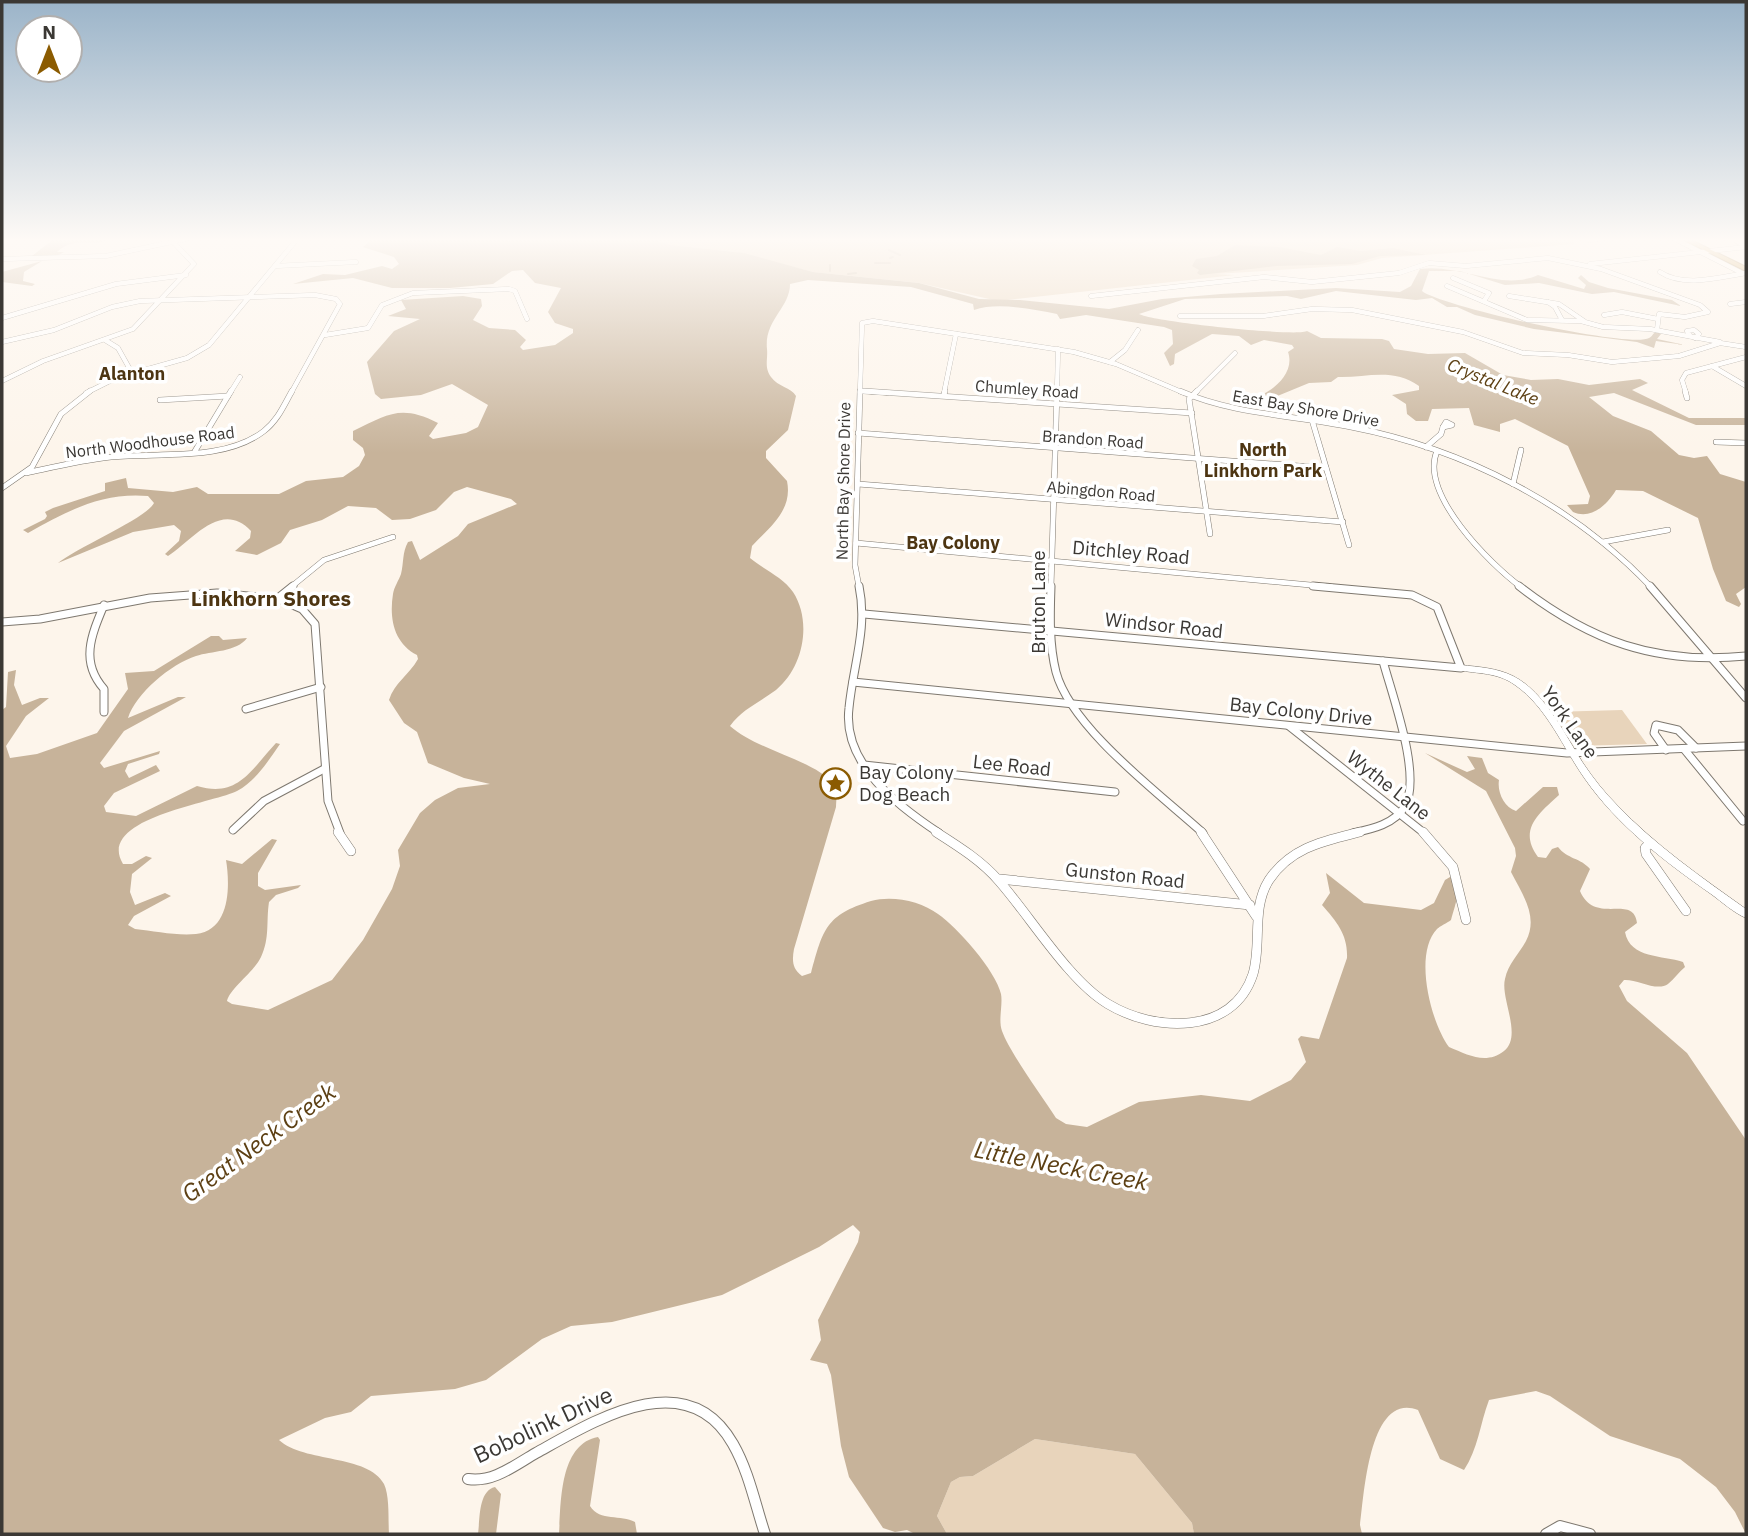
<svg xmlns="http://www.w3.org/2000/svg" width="1748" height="1536" viewBox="0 0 1748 1536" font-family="'IBM Plex Sans',sans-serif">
<rect width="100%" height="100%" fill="#fdf5eb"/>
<g fill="#e8d4bb">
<polygon points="648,238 1568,238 1575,244 1382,258 1357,265 1216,274 1235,275 998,301 919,283 813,272 735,252 671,245"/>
<polygon points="1622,710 1647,744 1574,746 1551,712"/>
<polygon points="1035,1439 1135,1454 1192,1523 1194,1534 947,1534 937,1516 951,1482 960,1477 973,1476"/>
</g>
<g fill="#c7b39a">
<path d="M55,238H107L102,242C87,243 70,239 57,252H64C55,258 43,258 32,256Z"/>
<path d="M373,238H648L671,245L744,253L813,272L919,283L979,299L1020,300L1109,309L1162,299L1221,294L1336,288L1400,292L1411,286L1420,269C1460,263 1501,292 1538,275L1584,289L1586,285L1578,278L1581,275L1589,282L1608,288L1672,300L1681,306L1614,292L1592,294L1539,283L1505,285L1460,271H1429L1422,291C1440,306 1630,349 1649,338C1652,337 1653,333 1656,332L1661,334L1657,339L1685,345L1656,341L1654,348L1637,342L1534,329L1475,315L1457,307H1447L1432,298L1416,300L1336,291L1301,299L1287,296L1185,299L1139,314C1154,322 1299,337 1307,331L1321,338L1382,339L1389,341L1394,349L1428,354L1465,353L1503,375L1531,380L1558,379L1589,385L1640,379L1648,383L1632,390L1689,418H1746V425H1696L1614,393L1589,397L1613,416L1651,431L1679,455L1694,458L1707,456L1720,474L1746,482V587L1736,594L1741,604L1739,607L1726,601L1713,569L1698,518L1643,491L1616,490C1607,505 1591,520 1573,512L1567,505L1588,504L1590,496L1568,446L1515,419L1500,424V432L1474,425L1469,408L1432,409L1428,421H1416L1407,414L1406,404L1392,395L1419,390V386C1393,367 1365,378 1338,377L1331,382L1309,383L1275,397L1272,403L1250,399C1269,395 1296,375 1288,352L1294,348L1292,345L1264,340L1251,345L1239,336L1212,334L1175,354L1174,364L1170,366L1164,353L1173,344L1172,330L1164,327L1086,315L1060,319L1057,314C1031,309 997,302 974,310L973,304L911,287L808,280L790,284C790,308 764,320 767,349C768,360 764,367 771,377C778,387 791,387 796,396L788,430L766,451V458L787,481C793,510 770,527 752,546L750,558C763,569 783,577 793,592C812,621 804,667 776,690C760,702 742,709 730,726C756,750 818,761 834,785C838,791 836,800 836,807L794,949C792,960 792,969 802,976L811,973C823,929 826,915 871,901C892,895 921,901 938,914C957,927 996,971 1001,994C1003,1005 998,1020 1002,1031C1010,1053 1042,1096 1056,1118L1066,1124L1087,1127L1139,1102L1201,1095L1250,1101L1291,1080L1306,1062L1298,1039L1301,1036L1319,1039L1347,958C1348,935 1337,922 1322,905L1330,893L1326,873L1364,903L1421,910L1434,903L1445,880L1450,877C1464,887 1454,907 1451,920C1447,923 1440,926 1437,929C1413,954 1431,1023 1449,1047C1468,1055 1486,1065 1504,1051C1523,1036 1500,998 1505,979C1508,964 1519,954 1526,941C1539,916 1522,894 1511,872L1516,856L1515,848L1486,791L1425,753L1467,772L1475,769L1467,756L1482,758L1488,773L1499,780C1497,792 1504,807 1516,811L1543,787H1557L1559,795C1538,814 1518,830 1538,857L1546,858L1552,849L1558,847C1567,859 1581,858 1590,869L1580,891C1595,926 1633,893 1637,923L1625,932C1630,959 1663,955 1683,962L1685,967C1679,972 1674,979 1668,984C1657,992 1637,979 1624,980L1619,986L1627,1001L1687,1053L1746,1140V1534L1735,1512L1716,1487L1680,1459L1610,1436L1550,1396L1536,1391L1489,1400C1480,1424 1478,1449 1464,1470L1440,1459L1418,1410C1369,1391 1364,1496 1360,1525L1362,1534H1194L1192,1523L1135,1454L1035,1439L973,1476L960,1477L951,1482L937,1516L947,1534H915L907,1530L895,1532L883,1528L849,1477L841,1446L831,1375L827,1364L810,1360L821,1340L818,1320L858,1242L860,1232L853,1225L819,1247L722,1295L612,1322L571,1326L542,1339L486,1380L455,1389L371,1396L351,1412L325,1418L279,1440C304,1463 368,1454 384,1484C390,1497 388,1520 389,1534H2V710L6,707L8,672L16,670L14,685L22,705L40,698H49L26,716L6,746L10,758L37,754L97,733L128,689L125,673L154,671L211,636H219L223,640L247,638C237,652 211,651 196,656C171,664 136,693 128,718L178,697H186L124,731L100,763L104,768L160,751L159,754L128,764L125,771L129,778L156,765L160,771L114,793L104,806L106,812L136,816L197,786C238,798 250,771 276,743L280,744C268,761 256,781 237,791C214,803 95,818 123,864H132L146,856L152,858L132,874L130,892L135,905L165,893L171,896L134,916L128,925L135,929C154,931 177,936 196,934C231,930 230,884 226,860L242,864L272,839L277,840L258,873V886L265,890L301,885L298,888L276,895L269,902C266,922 270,938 261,957C254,972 230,988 227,1001L232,1004L268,1010L332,980L363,940L392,889L400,866L398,850L420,813L435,800L458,788L490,784L464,778L428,763L417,732L404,723L389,700C394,683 409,675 418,659L417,655C394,643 389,619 393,594C394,587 399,580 401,574C404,562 402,553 408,542L412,541L420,560L458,536L468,524L517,504L511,499L467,487L454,492L436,510L410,519L392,520L376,508L348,506L322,520L290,530L281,543L257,555L235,551L250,538L251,531C221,499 192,541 168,556L165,554L179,541L181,531L174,525L133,532L58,563C78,547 147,518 154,503L148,496C102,492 67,511 28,533L23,530L45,519L47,516L45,512L53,508L105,491V483L126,478L128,488L173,492L197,487L208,494H279L306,481L343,477L359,466L365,455L363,448L353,440V431C388,414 401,404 438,423L429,436L433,439L466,433L478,427L488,405L452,384L421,395L381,399L375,394L367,362L394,331L420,319L388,316L406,309L401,300L463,296L481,299L482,306L473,320L489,328L515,330L526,340L520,347L523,350L555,345L573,333V329L555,323L548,312L561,288L535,283L523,270L512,271L493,284L450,288H392L353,278L293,284L323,274L345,275L382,266L392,269L399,264L394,257L363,247Z"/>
<polygon points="1235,245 1279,247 1321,255 1337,247 1361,251 1393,248 1426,255 1380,256 1352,264 1276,266 1200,275 1197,273 1199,270 1192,266 1196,259 1217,256"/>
<polygon points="42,261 24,272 23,281 35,284 32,286 2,282 2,272"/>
<path d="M598,1437L600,1440L590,1506C600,1522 621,1514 635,1522L637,1534H559C561,1504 559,1444 598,1437Z"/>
<path d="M495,1487L501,1494L496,1534H478C480,1520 478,1491 495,1487Z"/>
</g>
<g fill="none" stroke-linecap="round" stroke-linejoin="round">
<g stroke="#c7b39a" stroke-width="2">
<polyline points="889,250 900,255"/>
<polyline points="890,258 893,257"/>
<polyline points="875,263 890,263"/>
<polyline points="830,265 830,271"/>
<polyline points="848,274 856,273"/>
</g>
<defs>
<g id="minor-far4">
<polyline points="1673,238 1742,273"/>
<polyline points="1731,238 1746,246"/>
<polyline points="1589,240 1605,238"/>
<polyline points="2,259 106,256 190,238"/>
<polyline points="1590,264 1746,247"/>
<polyline points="275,266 356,262"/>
<path d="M1660,272C1684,288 1720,277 1746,273"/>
<polyline points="1453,278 1489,293 1484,301"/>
<polyline points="1447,286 1527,320 1581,321 1603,327 1650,329 1720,342"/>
<polyline points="1091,296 1264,277 1312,282 1399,273 1429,263 1466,266 1548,258 1601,269 1700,305 1708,312 1685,317 1659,314 1657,330"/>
<polyline points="1509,296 1559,304 1584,321"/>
<polyline points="1548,302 1555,307 1562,320"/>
<polyline points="1730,304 1746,302"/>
<polyline points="1604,315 1622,312 1658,319"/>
<polyline points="1180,316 1263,316 1312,309 1352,310 1463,332 1523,353 1568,355 1612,362 1679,356 1720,343 1746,347"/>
<polyline points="2,318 116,284 186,275"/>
<polyline points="325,335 368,328 382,305 413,293 509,289 515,291 527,319"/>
<polyline points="1690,336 1687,331 1694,330 1699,334 1695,338"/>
<polyline points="105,340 118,348 132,373"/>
<polyline points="2,342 54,330 112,307 140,301 315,295 336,299 340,304 291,393"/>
<polyline points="1110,362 1125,350 1138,330"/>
<polyline points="1712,366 1746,386"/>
<polyline points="2,381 43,361 133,329 194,264 174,243"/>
<polyline points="861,391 890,393"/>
<polyline points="86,393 116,378 187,358 209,345 298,238"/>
<polyline points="230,393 240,377"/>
<polyline points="860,393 862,323 873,321 1074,352 1116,364 1184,393"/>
<polyline points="944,393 956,334"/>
<polyline points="1057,393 1058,349"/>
<polyline points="1195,393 1235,353"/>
<polyline points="1686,393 1682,380 1686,373 1746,357"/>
</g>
<g id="minor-far3">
<polyline points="864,391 1192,413"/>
<path d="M1180,391C1235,415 1294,415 1351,427C1464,449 1572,504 1651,587"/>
<polyline points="1197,391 1189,399 1210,534"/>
<polyline points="1685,391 1687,398"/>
<polyline points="944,395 945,391"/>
<polyline points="160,400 228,396"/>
<polyline points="1312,420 1349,545"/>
<polygon points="1446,422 1452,425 1443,427"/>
<polyline points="858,433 1326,468"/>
<polyline points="1716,442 1746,443"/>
<polyline points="1426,447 1441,434 1443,427"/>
<polyline points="195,451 231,391"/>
<path d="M1437,451C1419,494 1490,564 1521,587"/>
<path d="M26,473C54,467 82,460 111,457C159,452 224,462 264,431C278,420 284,405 292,391"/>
<polyline points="858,484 1343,522"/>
<polyline points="1513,484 1521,450"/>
<polyline points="2,488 32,467 61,414 90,391"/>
<polyline points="1603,542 1668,530"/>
<polyline points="856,543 1332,587"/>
<polyline points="291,587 324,560 393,537"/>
<polyline points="859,587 855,565 860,391"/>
<polyline points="1051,587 1057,391"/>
</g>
<g id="minor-far2">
<path d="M859,586C868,629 853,665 849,708C842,764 898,806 939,833"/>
<path d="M1051,586C1050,614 1049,644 1056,672C1071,728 1160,794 1203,833"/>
<path d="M1519,586C1590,641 1655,665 1746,656"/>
<polyline points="1650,586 1746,698"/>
<polyline points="278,598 293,586"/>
<path d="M104,605C91,636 80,662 104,689V712"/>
<polyline points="864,614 1461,668 1437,607 1412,595 1313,586"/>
<polyline points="2,622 40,619 150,598 217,593 279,599 302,609 315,624 328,801 340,833"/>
<polyline points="853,682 1567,753 1746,746"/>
<polyline points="246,709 321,687"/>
<polyline points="1289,726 1424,833"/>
<polyline points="1684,749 1743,821"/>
<polyline points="1666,750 1654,733 1656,725 1678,730 1696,748"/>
<polyline points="864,765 1115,792"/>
<polyline points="233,830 264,801 324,769"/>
<path d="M1353,833C1372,829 1395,824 1405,806C1422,775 1392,695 1383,661"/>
</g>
<g id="minor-far1">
<polyline points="338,832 351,851"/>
<path d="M936,832C958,846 982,861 999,881C1030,916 1069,981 1108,1004C1154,1032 1233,1036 1253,974C1262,944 1251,908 1269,880C1291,847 1324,841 1360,832"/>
<polyline points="1201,832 1256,916"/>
<polyline points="1423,832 1453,867 1466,920"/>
<polyline points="1650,843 1645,848 1646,854 1686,911"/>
<polyline points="1000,879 1250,905"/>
</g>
<g id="minor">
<path d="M468,1479C493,1483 515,1465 536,1453C594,1421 687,1362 733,1444C749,1472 755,1504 765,1534"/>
<polyline points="1546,1534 1560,1526 1590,1534"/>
</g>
<path id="tertiary" d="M1461,665C1479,667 1497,668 1513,676C1545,692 1565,735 1583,763C1593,778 1604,792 1617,805C1655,845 1701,877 1746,909V918C1734,913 1722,902 1711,894C1665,862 1617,825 1585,779C1563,748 1547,707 1515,685C1497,672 1478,674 1458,670L1457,668Z"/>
<polygon id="trunk" points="1680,238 1687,238 1746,267 1746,271"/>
</defs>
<use href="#minor-far4" stroke="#7e786f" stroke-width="5"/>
<use href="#minor-far3" stroke="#7e786f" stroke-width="6"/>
<use href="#minor-far2" stroke="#7e786f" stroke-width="9"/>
<use href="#minor-far1" stroke="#7e786f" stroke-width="10"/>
<use href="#minor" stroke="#7e786f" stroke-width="12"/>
<use href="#tertiary" stroke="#7e786f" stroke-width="1"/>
<use href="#trunk" stroke="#8d641d" stroke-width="2"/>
<use href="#minor-far4" stroke="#fff" stroke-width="4.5"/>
<use href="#minor-far3" stroke="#fff" stroke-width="5"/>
<use href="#minor-far2" stroke="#fff" stroke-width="7"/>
<use href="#minor-far1" stroke="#fff" stroke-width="9"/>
<use href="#minor" stroke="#fff" stroke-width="10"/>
<use href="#tertiary" fill="#fff" fill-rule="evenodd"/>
<use href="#trunk" fill="#c79640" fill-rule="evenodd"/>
</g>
<linearGradient id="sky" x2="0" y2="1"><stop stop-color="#9bb4c9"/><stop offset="0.53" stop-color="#fefaf6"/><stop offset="1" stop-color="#fefaf6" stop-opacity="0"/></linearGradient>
<rect width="1748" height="453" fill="url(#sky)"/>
<defs>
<symbol id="sight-ring" viewBox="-11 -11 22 22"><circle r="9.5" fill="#fff" stroke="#8b5b01" stroke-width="1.5"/><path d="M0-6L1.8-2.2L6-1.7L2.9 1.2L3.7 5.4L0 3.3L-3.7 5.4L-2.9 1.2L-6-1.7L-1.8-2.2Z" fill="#8b5b01"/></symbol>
</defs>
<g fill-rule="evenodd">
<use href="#sight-ring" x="818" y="766" width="35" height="35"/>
</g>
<g text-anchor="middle" stroke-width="7" stroke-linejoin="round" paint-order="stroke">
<g font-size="16" fill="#3b3834" stroke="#fff">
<text transform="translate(1027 389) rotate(4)" y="6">Chumley Road</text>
<text transform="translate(1306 408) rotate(10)" y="6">East Bay Shore Drive</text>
<text transform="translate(1093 439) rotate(4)" y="6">Brandon Road</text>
<text transform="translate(150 442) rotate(-7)" y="6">North Woodhouse Road</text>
<text transform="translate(843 481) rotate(-89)" y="6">North Bay Shore Drive</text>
<text transform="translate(1101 491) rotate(5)" y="6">Abingdon Road</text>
</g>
<g font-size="18" font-weight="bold" fill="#4d3512" stroke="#fff">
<text x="132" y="380">Alanton</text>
<text x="1263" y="456">North<tspan x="1263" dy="21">Linkhorn Park</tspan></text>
<text x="953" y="549">Bay Colony</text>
</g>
<g font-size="18" font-style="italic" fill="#5d4014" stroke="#fff">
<text transform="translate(1493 382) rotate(22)" y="6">Crystal Lake</text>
</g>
<g font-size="19" fill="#3b3834" stroke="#fff">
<text transform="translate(1131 552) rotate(5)" y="7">Ditchley Road</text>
<text transform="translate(1038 602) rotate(-90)" y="7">Bruton Lane</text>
<text transform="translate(1164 625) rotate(6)" y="7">Windsor Road</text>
<text transform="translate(1301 711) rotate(6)" y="7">Bay Colony Drive</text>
<text transform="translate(1570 722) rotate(55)" y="7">York Lane</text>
<text transform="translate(1012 765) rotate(6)" y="7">Lee Road</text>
<text transform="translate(1389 785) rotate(38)" y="7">Wythe Lane</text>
<text transform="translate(1125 875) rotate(6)" y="7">Gunston Road</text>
</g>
<g font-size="19" fill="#3b3834" stroke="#fff" text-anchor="start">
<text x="859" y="779">Bay Colony<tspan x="859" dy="22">Dog Beach</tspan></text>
</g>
<g font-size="21" font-weight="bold" fill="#4d3512" stroke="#fff">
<text x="271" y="606">Linkhorn Shores</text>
</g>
<g font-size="23" fill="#3b3834" stroke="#fff">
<text transform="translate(543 1425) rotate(-25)" y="8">Bobolink Drive</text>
</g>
<g font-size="24" font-style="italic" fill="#5d4014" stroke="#fff">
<text transform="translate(259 1143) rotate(-36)" y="8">Great Neck Creek</text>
<text transform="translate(1061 1166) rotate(11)" y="8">Little Neck Creek</text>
</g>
</g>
<rect width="1748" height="1536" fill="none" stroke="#3b3834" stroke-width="7"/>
<g transform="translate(49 49)"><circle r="33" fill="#ffffff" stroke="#b1afae" stroke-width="2"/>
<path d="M0-5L12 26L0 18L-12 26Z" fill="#8b5b01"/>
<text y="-10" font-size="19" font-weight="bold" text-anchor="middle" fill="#3b3834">N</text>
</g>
</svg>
